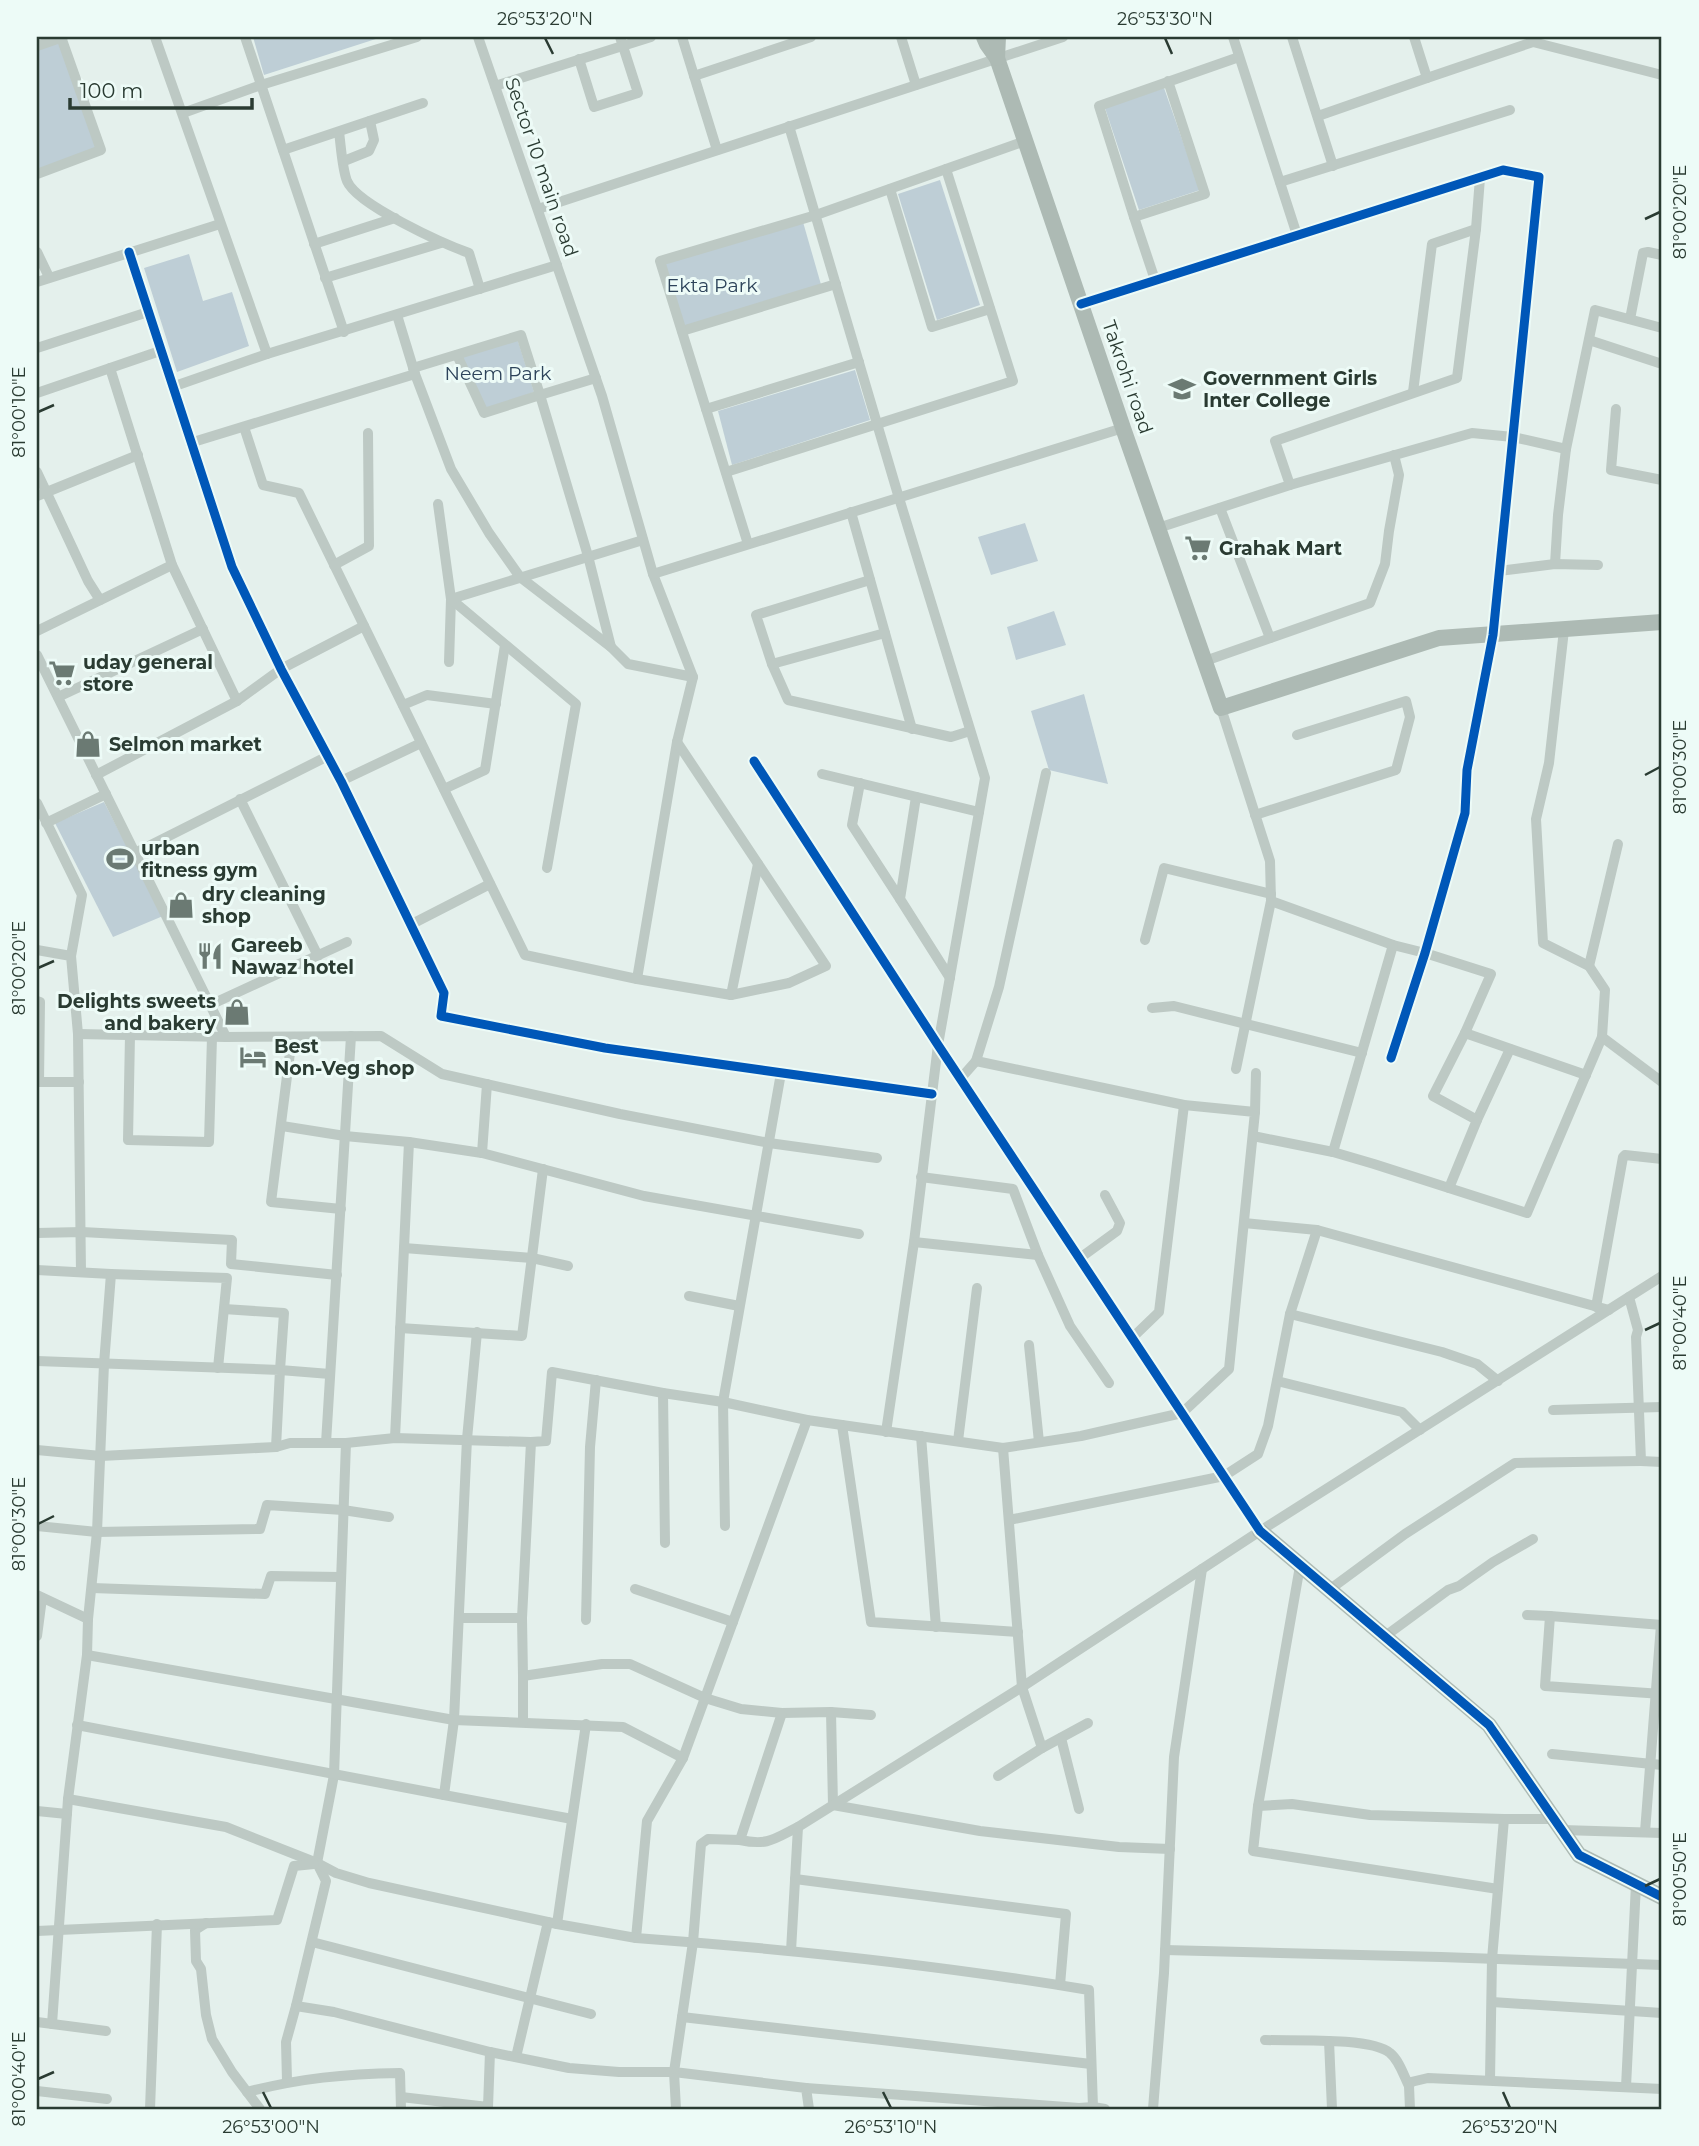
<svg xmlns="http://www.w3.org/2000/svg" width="1699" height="2146" viewBox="0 0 1699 2146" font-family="Montserrat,sans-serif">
<rect width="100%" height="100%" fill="#e4f0ec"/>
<g fill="#beced6">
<polygon points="61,37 101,150 37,174 37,46"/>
<polygon points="253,37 382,37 264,75"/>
<polygon points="1164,88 1200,190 1139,210 1105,108"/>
<polygon points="940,180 980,305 937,320 898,194"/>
<polygon points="803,222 822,288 685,331 664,263"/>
<polygon points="189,254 203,301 232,292 249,346 177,372 144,268"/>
<polygon points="517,338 534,392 485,410 460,356"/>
<polygon points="855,370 870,420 732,465 718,411"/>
<polygon points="1025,523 1038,561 991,575 978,537"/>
<polygon points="1054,611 1066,645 1016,660 1007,627"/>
<polygon points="1084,694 1108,784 1049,770 1031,711"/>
<polygon points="104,802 163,916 113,937 55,823"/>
</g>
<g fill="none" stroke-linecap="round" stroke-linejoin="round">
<g stroke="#bdc9c4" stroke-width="10">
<polyline points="155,37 267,354 557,265"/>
<polyline points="245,37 344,332"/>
<polyline points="478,37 602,396 653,574 693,677 677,742 637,979"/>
<polyline points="682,37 717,150"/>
<polyline points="901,37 916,85"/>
<polyline points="1233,37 1297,235"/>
<polyline points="1292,37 1333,166"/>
<polyline points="1414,37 1427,78 1533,42"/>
<polyline points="1534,37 1533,42 1662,75"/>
<polyline points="37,46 63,37"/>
<polyline points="579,59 594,107 638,93 620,37"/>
<polyline points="694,76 811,37"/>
<polyline points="1168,81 1205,194 1134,217 1099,106 1239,57"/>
<polyline points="495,86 651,37"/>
<polyline points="183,113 261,85 417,37"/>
<polyline points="1318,116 1427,78"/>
<polyline points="789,126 899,498 985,778 938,1045 914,1242 886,1432"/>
<path d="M339,132C341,146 342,168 347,181C357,205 444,244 469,253L480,289"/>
<polyline points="283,150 423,103"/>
<polyline points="344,161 369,151 374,140 370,121"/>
<polyline points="37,174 101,150 61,37"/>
<polyline points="1280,182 1510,110"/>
<polyline points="890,189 932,327 990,309"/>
<polyline points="538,209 1063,37"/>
<polyline points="1134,217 1155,280"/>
<polyline points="314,244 395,218"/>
<polyline points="37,252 49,277"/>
<polyline points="129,252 232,567 281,669 341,781 444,993 441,1016 605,1048 932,1094"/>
<polyline points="325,278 441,243"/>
<polyline points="37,282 220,224"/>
<polyline points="1081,304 1503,170 1539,177 1493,635 1467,770 1465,813 1425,953 1391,1058"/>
<polyline points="397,315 415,374 451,469 489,533 520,577 611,647 628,664 693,677"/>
<polyline points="1630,319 1643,253 1648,252 1662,255"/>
<polyline points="682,331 836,284"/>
<polyline points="1589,340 1662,364"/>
<polyline points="37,348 148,312"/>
<polyline points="457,355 484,413 540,395 588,556 611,647"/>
<polyline points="110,368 172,565 237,701"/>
<polyline points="413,368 521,335 540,395 596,378"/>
<polyline points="172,387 267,354"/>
<polyline points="1413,392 1432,244 1476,229"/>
<polyline points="37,393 160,351"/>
<polyline points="706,409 859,362"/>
<polyline points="1616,409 1611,470 1662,480"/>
<polyline points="244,427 263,485 299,493 525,955 637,979 731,995 789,983 826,966 677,742"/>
<polyline points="190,443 415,374"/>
<polyline points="1566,449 1595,310 1662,328"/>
<polyline points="37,472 88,581 100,600"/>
<polyline points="726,472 1013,381 946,169"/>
<polyline points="1290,485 1472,433 1513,437 1566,449 1558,515 1555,564"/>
<polyline points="37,496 138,455"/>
<polyline points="438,504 451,599 449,662"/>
<polyline points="1220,508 1270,638"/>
<polyline points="851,512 912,729"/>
<polyline points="1158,528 1290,485 1275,441 1457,378 1476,229 1480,178"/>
<polyline points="748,544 660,261 816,215 1025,141"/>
<polyline points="334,565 369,546 368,433"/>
<polyline points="1499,571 1555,564 1598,565"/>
<polyline points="653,574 1123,428"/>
<polyline points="870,580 756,615 772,664 788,700 951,737 970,731"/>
<polyline points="451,599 576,704 547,868"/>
<polyline points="451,599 643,540"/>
<polyline points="1564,630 1549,763 1536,819 1543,943 1589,966 1605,990 1602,1037 1662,1082"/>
<polyline points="37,631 172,565"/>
<polyline points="37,655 226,1037"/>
<polyline points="1205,661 1370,603 1385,564 1389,531 1399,475 1394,455"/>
<polyline points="772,664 885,633"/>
<polyline points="58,697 203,629"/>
<polyline points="403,705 427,695 496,704"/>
<polyline points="1221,708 1270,861 1271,901 1236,1069"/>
<polyline points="754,761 938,1045 1260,1531"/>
<polyline points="822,774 979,812"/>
<polyline points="96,775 237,701 281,669 364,626"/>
<polyline points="341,781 421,743"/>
<polyline points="860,783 852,825 900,899"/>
<polyline points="444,789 485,770 505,645"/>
<polyline points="916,797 900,899 950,978"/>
<polyline points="240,799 318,956"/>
<polyline points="37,803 82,895 71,956"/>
<polyline points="1255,815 1396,770 1410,717 1406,701 1297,735"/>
<polyline points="46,823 106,794"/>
<polyline points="135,853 328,756"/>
<polyline points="1271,901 1393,945 1425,953 1491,974 1465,1033"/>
<polyline points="410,925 490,884"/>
<polyline points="1145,940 1164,868 1271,894"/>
<polyline points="37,950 71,956 78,1034 81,1272"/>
<polyline points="1589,966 1618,844"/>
<polyline points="731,995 758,864"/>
<polyline points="37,1001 40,1002 39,1082 79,1082"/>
<polyline points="210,1005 347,942"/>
<polyline points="1152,1008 1174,1006 1362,1053"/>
<polyline points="78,1034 226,1037 381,1036 442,1074 620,1114 769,1143 877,1158"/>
<polyline points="130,1035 128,1140 209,1142 212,1037"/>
<polyline points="292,1037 271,1202 341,1209"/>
<polyline points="961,1078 976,1061 999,987 1046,773"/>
<polyline points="1255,1112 1256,1073"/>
<polyline points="1477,1120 1510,1049"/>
<polyline points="282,1126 345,1136 409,1142 482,1153 644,1196 859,1234"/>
<polyline points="1253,1136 1333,1152 1374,1164 1527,1213 1602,1037"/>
<polyline points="1333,1152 1393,945"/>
<polyline points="482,1153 487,1084"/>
<polyline points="921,1177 1013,1189 1038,1255 1070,1326 1109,1383"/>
<polyline points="1449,1188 1477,1120 1433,1096 1465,1033 1586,1075"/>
<polyline points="1244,1223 1317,1230 1609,1310"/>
<polyline points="37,1233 82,1232 232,1240 231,1264 337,1275"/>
<polyline points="914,1242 1038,1255"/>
<polyline points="404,1248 532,1258 568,1266"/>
<polyline points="1080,1258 1117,1231 1120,1223 1105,1195"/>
<polyline points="37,1270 111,1274 104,1364 97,1532 88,1619 87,1655 68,1799 52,2024"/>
<polyline points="111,1274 227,1278 218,1368"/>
<polyline points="689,1296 739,1306"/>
<polyline points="1629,1297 1638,1330 1636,1337 1641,1461 1662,1462"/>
<polyline points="1596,1307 1623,1157 1625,1155 1662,1159"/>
<polyline points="224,1309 284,1313 280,1370 330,1374"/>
<polyline points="1290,1314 1442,1352 1477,1364 1498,1381"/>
<polyline points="400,1328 522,1336 543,1169"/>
<polyline points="477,1332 467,1439 454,1720 444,1795 572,1819"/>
<polyline points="1132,1338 1159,1312 1184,1105"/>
<polyline points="1029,1345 1039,1442"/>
<polyline points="37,1361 280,1370 276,1447"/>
<polyline points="1277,1381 1402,1412 1420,1430"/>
<polyline points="663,1393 665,1543"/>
<polyline points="1553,1410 1662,1407"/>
<path d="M807,1420L683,1758L647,1821L636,1938C788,1949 939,1965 1089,1990L1093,2107L1105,2109"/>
<polyline points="842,1425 871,1622 1018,1632"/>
<polyline points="921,1436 936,1627"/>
<polyline points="395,1438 409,1142"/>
<polyline points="958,1441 977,1288"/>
<polyline points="531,1442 522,1618 523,1676 602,1664 630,1664 705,1698 741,1709 782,1713 831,1712 833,1805 980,1831 1119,1847 1170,1849"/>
<polyline points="326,1443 351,1036"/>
<polyline points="346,1443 334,1775 317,1863 326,1881 296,2006 334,2012 490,2052"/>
<polyline points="37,1450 101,1456 276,1447 290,1443 346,1443 395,1438 531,1442 546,1441 552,1372 663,1393 723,1402 781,1073"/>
<polyline points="1009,1520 1224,1476 1258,1454 1268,1426 1290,1314 1317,1230"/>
<polyline points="37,1526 97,1532 260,1529 267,1505 343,1510 389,1517"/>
<polyline points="725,1526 723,1402 807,1420 1003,1448 1081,1436 1182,1413 1229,1369 1255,1112 1184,1105 976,1061"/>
<polyline points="1300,1566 1258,1806 1253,1851 1498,1889"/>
<polyline points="92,1588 265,1594 271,1576 340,1577"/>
<polyline points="635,1589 733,1622"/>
<polyline points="1329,1590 1405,1534 1515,1463 1641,1461"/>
<polyline points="37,1595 88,1619"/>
<polyline points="1527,1615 1550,1616"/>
<polyline points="459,1618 522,1618"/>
<polyline points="586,1620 590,1447 596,1380"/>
<polyline points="1662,1625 1550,1616 1545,1686 1662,1694"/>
<polyline points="37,1636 42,1598"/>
<polyline points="1384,1637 1448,1590 1459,1586 1493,1562 1533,1539"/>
<polyline points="87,1655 454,1720 623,1727 683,1758"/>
<polyline points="831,1712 871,1715"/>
<path d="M782,1713L740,1840C768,1846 774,1839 798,1827L1022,1687L1260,1531L1662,1276"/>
<polyline points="523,1722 523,1676"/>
<polyline points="77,1725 444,1795"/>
<polyline points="1061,1738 1079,1809"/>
<polyline points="1042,1748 1088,1723"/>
<polyline points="1552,1754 1662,1765"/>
<polyline points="998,1776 1042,1748 1022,1687 1003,1448"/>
<polyline points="68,1799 226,1827 317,1863 336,1873 369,1883 557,1924 636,1938"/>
<polyline points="1258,1806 1292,1804 1370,1815 1504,1819"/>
<polyline points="37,1811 67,1814"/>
<polyline points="1562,1830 1662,1833"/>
<polyline points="1645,1832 1661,1625"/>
<polyline points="740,1840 708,1839 701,1844 693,1942 674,2072 806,2088 809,2109"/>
<polyline points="795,1879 1066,1914 1060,1985"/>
<polyline points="206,1923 195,1930 196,1961 201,1969 206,2015 212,2039 232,2072 260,2109"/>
<polyline points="557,1924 586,1724"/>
<polyline points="37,1931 277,1920 294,1866 314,1864"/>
<polyline points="312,1942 591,2014"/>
<polyline points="1165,1950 1441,1957 1662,1965"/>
<polyline points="791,1951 798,1827"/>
<polyline points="1492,2002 1662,2013"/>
<polyline points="682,2017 1091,2064"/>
<polyline points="37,2022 106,2031"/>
<path d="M1265,2040C1293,2041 1371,2037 1390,2053C1399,2060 1404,2076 1409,2086"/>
<polyline points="1329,2041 1332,2109"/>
<polyline points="516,2057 548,1922"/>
<polyline points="1490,2080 1492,1959 1504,1819 1554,1819"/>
<polyline points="287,2081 286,2042 296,2006"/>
<polyline points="1626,2087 1636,1884"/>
<polyline points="806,2088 1079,2108 1093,2107"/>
<polyline points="37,2091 107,2099"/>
<path d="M247,2092C301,2078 345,2074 400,2073L401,2109"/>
<polyline points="401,2097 488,2107 490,2052 569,2068 619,2072 674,2072 676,2109"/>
<polyline points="150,2109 157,1924"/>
<polyline points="1153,2109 1164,1973 1174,1757 1202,1569"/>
<polyline points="1410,2109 1409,2086 1411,2082 1428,2078 1662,2089"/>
</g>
<g stroke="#adbab4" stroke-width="16">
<polyline points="984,37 987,44 997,58 1123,428 1221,708 1439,638 1662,622"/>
<polyline points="997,58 998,37"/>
<polyline points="1260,1531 1489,1725 1579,1855 1662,1897"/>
</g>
<defs>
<g id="cycleway">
<polyline points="129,252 232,567 281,669 341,781 444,993 441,1016 605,1048 932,1094"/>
<polyline points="1081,304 1503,170 1539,177 1493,635 1467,770 1465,813 1425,953 1391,1058"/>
<polyline points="754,761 938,1045 1260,1531 1489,1725 1579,1855 1662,1897"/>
</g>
</defs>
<use href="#cycleway" stroke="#edfbf7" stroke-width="13"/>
<use href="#cycleway" stroke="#0057b8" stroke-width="9"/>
</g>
<path fill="none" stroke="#2a3b32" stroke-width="2.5" d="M545,38L553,54M1165,38L1172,54M1645,219L1660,212M38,412L54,405M1645,775L1660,767M38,968L54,961M1645,1330L1660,1323M38,1524L54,1516M1645,1886L1660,1879M38,2079L54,2072M263,2092L271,2108M883,2092L891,2108M1503,2092L1510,2108"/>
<defs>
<symbol id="school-bare" viewBox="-9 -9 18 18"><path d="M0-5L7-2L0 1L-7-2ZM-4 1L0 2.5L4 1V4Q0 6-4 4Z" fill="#6b7a73" stroke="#edfbf7" stroke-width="2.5" paint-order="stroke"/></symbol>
<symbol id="supermarket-bare" viewBox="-9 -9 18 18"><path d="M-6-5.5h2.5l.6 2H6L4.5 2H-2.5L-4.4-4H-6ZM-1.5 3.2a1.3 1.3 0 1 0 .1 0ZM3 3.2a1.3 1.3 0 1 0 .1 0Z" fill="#6b7a73" stroke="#edfbf7" stroke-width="2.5" paint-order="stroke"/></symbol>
<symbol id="shop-bare" viewBox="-9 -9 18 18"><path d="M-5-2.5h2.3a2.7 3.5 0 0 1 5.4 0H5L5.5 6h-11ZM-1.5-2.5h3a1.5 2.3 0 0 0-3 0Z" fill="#6b7a73" stroke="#edfbf7" stroke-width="2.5" paint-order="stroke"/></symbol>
<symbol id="stadium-bare" viewBox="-9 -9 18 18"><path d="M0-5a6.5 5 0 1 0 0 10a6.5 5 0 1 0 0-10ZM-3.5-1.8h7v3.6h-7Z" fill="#6b7a73" stroke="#edfbf7" stroke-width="2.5" paint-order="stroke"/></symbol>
<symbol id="restaurant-bare" viewBox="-9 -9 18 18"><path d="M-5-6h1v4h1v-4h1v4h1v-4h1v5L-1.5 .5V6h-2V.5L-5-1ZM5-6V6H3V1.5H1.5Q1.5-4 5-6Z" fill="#6b7a73" stroke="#edfbf7" stroke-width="2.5" paint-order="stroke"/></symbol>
<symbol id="hotel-bare" viewBox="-9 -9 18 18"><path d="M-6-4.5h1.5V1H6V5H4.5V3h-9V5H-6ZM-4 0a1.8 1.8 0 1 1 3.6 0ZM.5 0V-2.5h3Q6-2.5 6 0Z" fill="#6b7a73" stroke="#edfbf7" stroke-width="2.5" paint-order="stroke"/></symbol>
</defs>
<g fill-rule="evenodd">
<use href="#school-bare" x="1163" y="370" width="38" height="38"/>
<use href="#supermarket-bare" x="1179" y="529" width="38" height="38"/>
<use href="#supermarket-bare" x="43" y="654" width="38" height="38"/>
<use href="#shop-bare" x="69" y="725" width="38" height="38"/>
<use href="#stadium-bare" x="101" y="840" width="38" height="38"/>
<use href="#shop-bare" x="162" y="886" width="38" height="38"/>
<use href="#restaurant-bare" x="191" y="937" width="38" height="38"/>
<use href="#shop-bare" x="218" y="993" width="38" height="38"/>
<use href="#hotel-bare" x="234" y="1038" width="38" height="38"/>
</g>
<g text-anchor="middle" stroke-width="6" stroke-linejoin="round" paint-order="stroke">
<g font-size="19" fill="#2a3b32" stroke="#edfbf7">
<text transform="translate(542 167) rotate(71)" y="7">Sector 10 main road</text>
<text transform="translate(1128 377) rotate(71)" y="7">Takrohi road</text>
</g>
<g font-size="19" fill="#2d435a" stroke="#edfbf7">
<text x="712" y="292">Ekta Park</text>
<text x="498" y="380">Neem Park</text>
</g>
<g font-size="19" font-weight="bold" fill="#2a3b32" stroke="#edfbf7" text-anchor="start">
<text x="1203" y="385">Government Girls<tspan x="1203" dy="22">Inter College</tspan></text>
<text x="1219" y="555">Grahak Mart</text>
<text x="83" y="669">uday general<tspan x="83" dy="22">store</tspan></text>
<text x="109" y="751">Selmon market</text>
<text x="141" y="855">urban<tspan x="141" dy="22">fitness gym</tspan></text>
<text x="202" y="901">dry cleaning<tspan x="202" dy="22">shop</tspan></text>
<text x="231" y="952">Gareeb<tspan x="231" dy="22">Nawaz hotel</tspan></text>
<text x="216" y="1008" text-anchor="end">Delights sweets<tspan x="216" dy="22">and bakery</tspan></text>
<text x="274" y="1053">Best<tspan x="274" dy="22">Non-Veg shop</tspan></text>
</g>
</g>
<rect width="1699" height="2146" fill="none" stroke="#edfbf7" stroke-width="77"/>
<path d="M70 98v10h182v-10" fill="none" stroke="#2a3b32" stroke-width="3.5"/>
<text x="80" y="98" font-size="21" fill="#2a3b32" stroke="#edfbf7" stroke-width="5" paint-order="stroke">100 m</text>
<rect x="38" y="38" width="1622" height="2070" fill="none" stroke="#2a3b32" stroke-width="2.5"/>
<g font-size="18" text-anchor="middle" fill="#2a3b32">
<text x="545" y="25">26°53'20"N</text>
<text x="1165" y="25">26°53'30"N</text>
<text transform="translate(1680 212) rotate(-90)" y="6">81°00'20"E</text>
<text transform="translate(19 412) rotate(-90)" y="6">81°00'10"E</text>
<text transform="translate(1680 767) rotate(-90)" y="6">81°00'30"E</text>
<text transform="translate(19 968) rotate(-90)" y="6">81°00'20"E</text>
<text transform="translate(1680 1323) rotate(-90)" y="6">81°00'40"E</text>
<text transform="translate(19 1524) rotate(-90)" y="6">81°00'30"E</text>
<text transform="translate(1680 1879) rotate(-90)" y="6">81°00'50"E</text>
<text transform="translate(19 2079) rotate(-90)" y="6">81°00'40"E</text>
<text x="271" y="2133">26°53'00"N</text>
<text x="891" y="2133">26°53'10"N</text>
<text x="1510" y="2133">26°53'20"N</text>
</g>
</svg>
